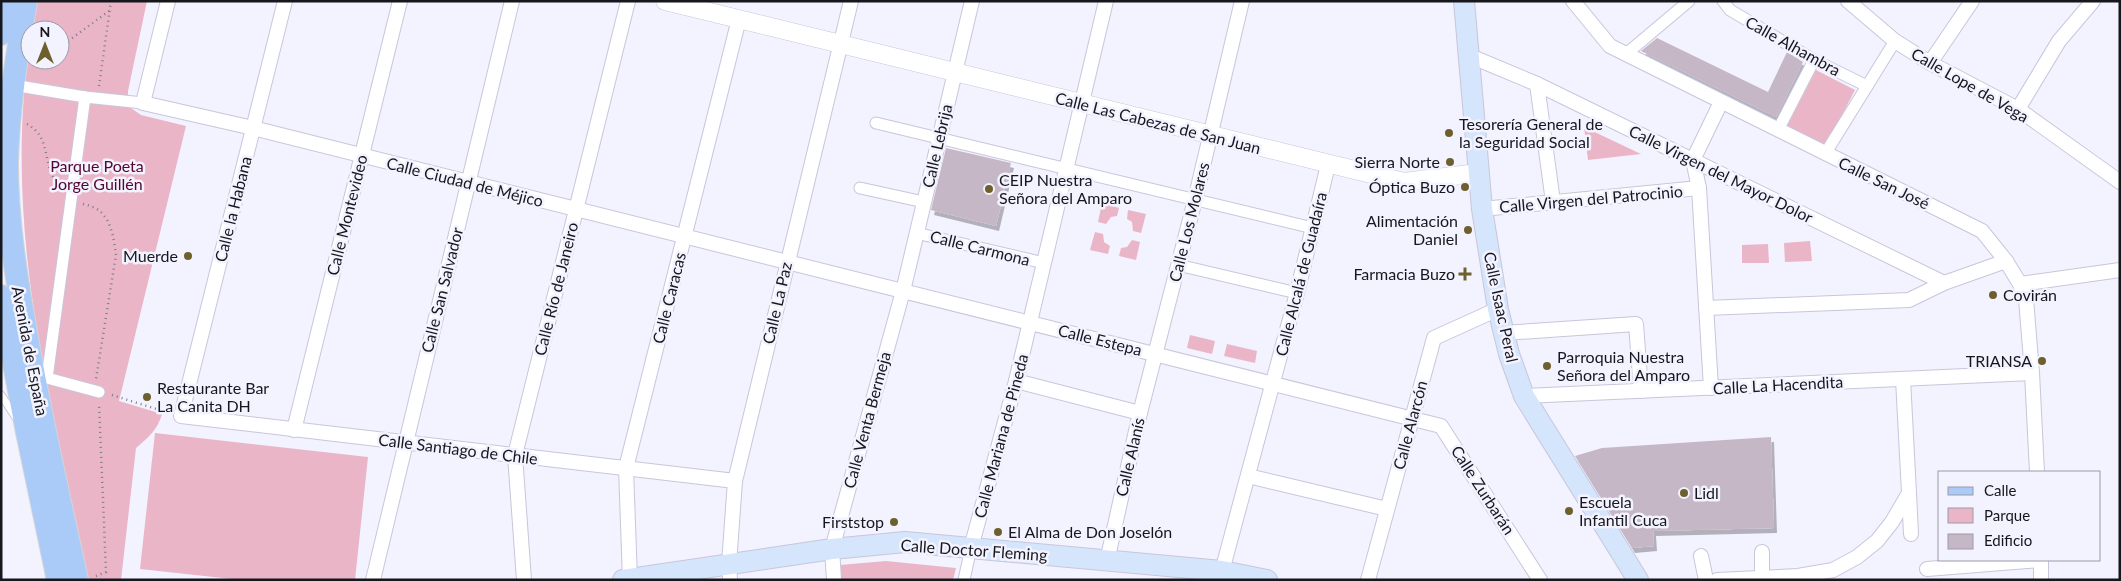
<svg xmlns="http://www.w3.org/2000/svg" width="2121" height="581" viewBox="0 0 2121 581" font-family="Lato,sans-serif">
<defs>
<filter id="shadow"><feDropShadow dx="3" dy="5" stdDeviation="0" flood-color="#0004"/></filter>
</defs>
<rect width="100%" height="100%" fill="#f3f2ff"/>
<g fill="#ebb5c8">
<path d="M36,1H147L128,91V106L141,115L186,126L119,401L162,414C158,429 148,438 136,448L121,580H88C50,403 2,225 30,43V60H60V30H32Z"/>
<polygon points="1816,70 1855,90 1826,146 1787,126"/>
<polygon points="1584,127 1641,154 1588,160"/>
<polygon points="1102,203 1119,208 1117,216 1111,217 1106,224 1098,222"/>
<polygon points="1128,210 1146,214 1141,233 1133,231 1132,222 1127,219"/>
<polygon points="1095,232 1103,234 1104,242 1110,246 1108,254 1090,250"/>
<polygon points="1132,240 1140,242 1136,260 1119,256 1121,248 1127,247"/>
<polygon points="1810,241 1812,261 1785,262 1784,243"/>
<polygon points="1768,244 1769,263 1742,263 1742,245"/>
<polygon points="1190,335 1215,341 1212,354 1187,348"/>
<polygon points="1227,344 1257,351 1255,363 1224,356"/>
<polygon points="155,433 368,457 355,580 241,580 140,569"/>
<polygon points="886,561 956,568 953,580 841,580 840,565"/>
</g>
<g fill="#c6b7c7" filter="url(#shadow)">
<polygon points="1657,38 1768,92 1787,52 1803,62 1776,117 1641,51"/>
<polygon points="946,148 1011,163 996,226 931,210"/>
<polygon points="1771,437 1774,528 1653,531 1654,546 1632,548 1575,456 1602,448"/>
</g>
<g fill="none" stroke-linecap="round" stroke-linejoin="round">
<defs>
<polyline id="service" points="1,395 15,416"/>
<g id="pedestrian">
<polyline points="1723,1 1730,10 1814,60 1867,86"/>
<polyline points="1626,54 1689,1"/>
<polyline points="13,85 85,97"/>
<polyline points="876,123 1313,228"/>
<polyline points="1778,130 1814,60"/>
<polyline points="1825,154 1895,41"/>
<polyline points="860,188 924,202"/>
<polyline points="916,233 1044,263"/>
<polyline points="1178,265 1297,293"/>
<polyline points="99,392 47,378 85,97 143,103"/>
<polyline points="964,580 971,548"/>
</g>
<g id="minor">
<polyline points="168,1 143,103 253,128 1441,426 1540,580"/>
<polyline points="285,1 181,416 735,481"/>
<polyline points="1573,1 1610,46 1982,231 2006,261 2020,284 2026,299 2032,373 2037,472"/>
<polyline points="1848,1 1895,41 1930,63 2018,109 2120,182"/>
<polyline points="1470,56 1537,84 1944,283"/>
<polyline points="1930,63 1972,1"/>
<polyline points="1537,84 1553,202"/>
<polyline points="2018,109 2059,41 2093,1"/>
<polyline points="1482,209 1699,188"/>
<polyline points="2020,284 2120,270"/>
<polyline points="1706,308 1909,300 1944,283 2006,261"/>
<polyline points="1504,333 1636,324 1641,391"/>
<polyline points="1016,381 1140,413"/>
<polyline points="1711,388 1699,188 1693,160 1721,102"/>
<polyline points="1524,396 2032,373"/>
<polyline points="294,430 400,1"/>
<polyline points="1248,476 1387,509"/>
<polyline points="1909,493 1911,534"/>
<polyline points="971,548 1016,381 1106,1"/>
<polyline points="1762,552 1762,577"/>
<polyline points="1701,556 1706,580"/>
<polyline points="2041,560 2041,580"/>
<polyline points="1107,561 1140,413 1195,200 1242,1"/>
<polyline points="1927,569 2041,560"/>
<polyline points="1222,571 1297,293 1328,165"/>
<polyline points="373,580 512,1"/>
<polyline points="524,580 515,455 628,1"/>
<polyline points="630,580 626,468 739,19"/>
<polyline points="730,580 729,564 735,481 851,1"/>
<polyline points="834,580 832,549 903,291 972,1"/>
<polyline points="1368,580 1434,338 1498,309"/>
<polyline points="1717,580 1798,576 1833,570 1857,557 1877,541 1892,522 1909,493 1903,379"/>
</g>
<polyline id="tertiary" points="665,1 1404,182 1478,173"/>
<g id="secondary">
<polyline points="1464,1 1482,209 1498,309 1509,354 1524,396 1638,580"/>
<polyline points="623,580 832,549 905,542 1222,571 1267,580"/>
</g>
<g id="primary">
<path d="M26,1C17,55 8,109 7,163C7,220 16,276 26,332C40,415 59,497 77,580"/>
<polyline points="1,34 6,1"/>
<polyline points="1,296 27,432 58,580"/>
</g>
</defs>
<use href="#service" stroke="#c8c6db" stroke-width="9"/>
<use href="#pedestrian" stroke="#c8c6db" stroke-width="13"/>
<use href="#minor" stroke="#c8c6db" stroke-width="16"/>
<use href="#tertiary" stroke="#c8c6db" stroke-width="19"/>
<use href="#secondary" stroke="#c8c6db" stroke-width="22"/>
<use href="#primary" stroke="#d5d5d6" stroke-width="24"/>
<g stroke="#7d7d87" stroke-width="2.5" stroke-dasharray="1 4" stroke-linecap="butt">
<polyline points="60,47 109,11"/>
<polyline points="36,64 42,60"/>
<polyline points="99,86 111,1"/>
<path d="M27,124C53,138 41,167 59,185"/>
<path d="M83,204C87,205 91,206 95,208C111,216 114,239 116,255L96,379"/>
<polyline points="112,395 169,413"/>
<polyline points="96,576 106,572 99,403"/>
</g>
<use href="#service" stroke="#fff" stroke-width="7"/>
<use href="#pedestrian" stroke="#fff" stroke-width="11"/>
<use href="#minor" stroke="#fff" stroke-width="14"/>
<use href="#tertiary" stroke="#fff" stroke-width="18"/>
<use href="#secondary" stroke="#d5e5fb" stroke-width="20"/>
<use href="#primary" stroke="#aacbf7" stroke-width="22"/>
</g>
<g fill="#6e602e" stroke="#f3f2ff" stroke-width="2">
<circle cx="1449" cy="133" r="5"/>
<circle cx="1450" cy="162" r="5"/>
<circle cx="1465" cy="187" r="5"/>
<circle cx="989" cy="189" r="5"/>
<circle cx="1468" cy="230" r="5"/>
<circle cx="188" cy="256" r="5"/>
<path d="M1462.5 266.5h5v5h5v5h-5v5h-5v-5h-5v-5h5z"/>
<circle cx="1993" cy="295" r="5"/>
<circle cx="2042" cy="361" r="5"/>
<circle cx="1547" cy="366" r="5"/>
<circle cx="147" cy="397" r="5"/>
<circle cx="1684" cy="493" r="5"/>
<circle cx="1569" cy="511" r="5"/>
<circle cx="894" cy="522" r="5"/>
<circle cx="998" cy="532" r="5"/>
</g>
<g text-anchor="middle" stroke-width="5" stroke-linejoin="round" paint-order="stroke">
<g font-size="16" fill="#16161d" stroke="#f3f2ff">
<text transform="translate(1793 46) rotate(29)" y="6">Calle Alhambra</text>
<text transform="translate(1970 85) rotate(30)" y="6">Calle Lope de Vega</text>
<text transform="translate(1158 123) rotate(14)" y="6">Calle Las Cabezas de San Juan</text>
<text transform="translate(937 146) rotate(-77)" y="6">Calle Lebrija</text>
<text transform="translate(1721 174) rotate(26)" y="6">Calle Virgen del Mayor Dolor</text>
<text transform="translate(465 182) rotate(14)" y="6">Calle Ciudad de Méjico</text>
<text transform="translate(1884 183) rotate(26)" y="6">Calle San José</text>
<text transform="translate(1591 199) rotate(-5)" y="6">Calle Virgen del Patrocinio</text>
<text transform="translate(233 209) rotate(-76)" y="6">Calle la Habana</text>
<text transform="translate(347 215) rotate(-76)" y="6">Calle Montevideo</text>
<text transform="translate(1189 222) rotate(-76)" y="6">Calle Los Molares</text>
<text transform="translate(980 248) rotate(14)" y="6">Calle Carmona</text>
<text transform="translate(1301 274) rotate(-76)" y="6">Calle Alcalá de Guadaíra</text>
<text transform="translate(556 289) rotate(-76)" y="6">Calle Río de Janeiro</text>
<text transform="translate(442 290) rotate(-76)" y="6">Calle San Salvador</text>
<text transform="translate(669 298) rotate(-76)" y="6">Calle Caracas</text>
<text transform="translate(777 303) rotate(-77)" y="6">Calle La Paz</text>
<text transform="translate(1501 307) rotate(78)" y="6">Calle Isaac Peral</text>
<text transform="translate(1100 340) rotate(14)" y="6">Calle Estepa</text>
<text transform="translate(30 351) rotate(79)" y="6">Avenida de España</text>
<text transform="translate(1778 385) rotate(-3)" y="6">Calle La Hacendita</text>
<text transform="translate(867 420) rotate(-75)" y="6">Calle Venta Bermeja</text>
<text transform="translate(1410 425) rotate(-75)" y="6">Calle Alarcón</text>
<text transform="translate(1001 436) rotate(-75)" y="6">Calle Mariana de Pineda</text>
<text transform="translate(458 449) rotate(7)" y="6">Calle Santiago de Chile</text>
<text transform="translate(1130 457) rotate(-77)" y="6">Calle Alanís</text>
<text transform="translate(1483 490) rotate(57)" y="6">Calle Zurbarán</text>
<text transform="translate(974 550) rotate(4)" y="6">Calle Doctor Fleming</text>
</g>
<g font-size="16" fill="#16161d" stroke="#f3f2ff" text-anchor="start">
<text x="1459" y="130">Tesorería General de<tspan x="1459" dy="18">la Seguridad Social</tspan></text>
<text x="1440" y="168" text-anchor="end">Sierra Norte</text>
<text x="999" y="186">CEIP Nuestra<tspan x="999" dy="18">Señora del Amparo</tspan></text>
<text x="1455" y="193" text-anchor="end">Óptica Buzo</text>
<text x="1458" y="227" text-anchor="end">Alimentación<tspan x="1458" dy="18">Daniel</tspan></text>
<text x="178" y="262" text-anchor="end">Muerde</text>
<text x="1455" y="280" text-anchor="end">Farmacia Buzo</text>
<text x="2003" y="301">Covirán</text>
<text x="1557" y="363">Parroquia Nuestra<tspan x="1557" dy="18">Señora del Amparo</tspan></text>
<text x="2032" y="367" text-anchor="end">TRIANSA</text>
<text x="157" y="394">Restaurante Bar<tspan x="157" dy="18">La Canita DH</tspan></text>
<text x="1694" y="499">Lidl</text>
<text x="1579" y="508">Escuela<tspan x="1579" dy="18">Infantil Cuca</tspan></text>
<text x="884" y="528" text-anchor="end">Firststop</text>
<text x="1008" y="538">El Alma de Don Joselón</text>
</g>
<g font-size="16" fill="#560530" stroke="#f3f2ff">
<text x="97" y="172">Parque Poeta<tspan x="97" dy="18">Jorge Guillén</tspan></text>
</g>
</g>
<rect width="2121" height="581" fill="none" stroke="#16161d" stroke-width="5"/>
<rect x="1938" y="471" width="162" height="90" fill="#f3f2ff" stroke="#9b9aa5"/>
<rect x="1948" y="487" width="25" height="8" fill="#aacbf7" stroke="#9b9aa5"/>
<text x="1984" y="496" font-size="15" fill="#16161d">Calle</text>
<rect x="1948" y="508" width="25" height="15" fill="#ebb5c8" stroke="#9b9aa5"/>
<text x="1984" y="521" font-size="15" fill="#16161d">Parque</text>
<rect x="1948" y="534" width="25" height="15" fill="#c6b7c7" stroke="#9b9aa5"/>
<text x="1984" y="546" font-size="15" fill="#16161d">Edificio</text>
<g transform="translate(45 45)"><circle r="24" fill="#f3f2ff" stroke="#9b9aa5"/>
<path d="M0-4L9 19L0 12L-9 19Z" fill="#6e602e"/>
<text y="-8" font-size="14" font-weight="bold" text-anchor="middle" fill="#16161d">N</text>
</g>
</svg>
